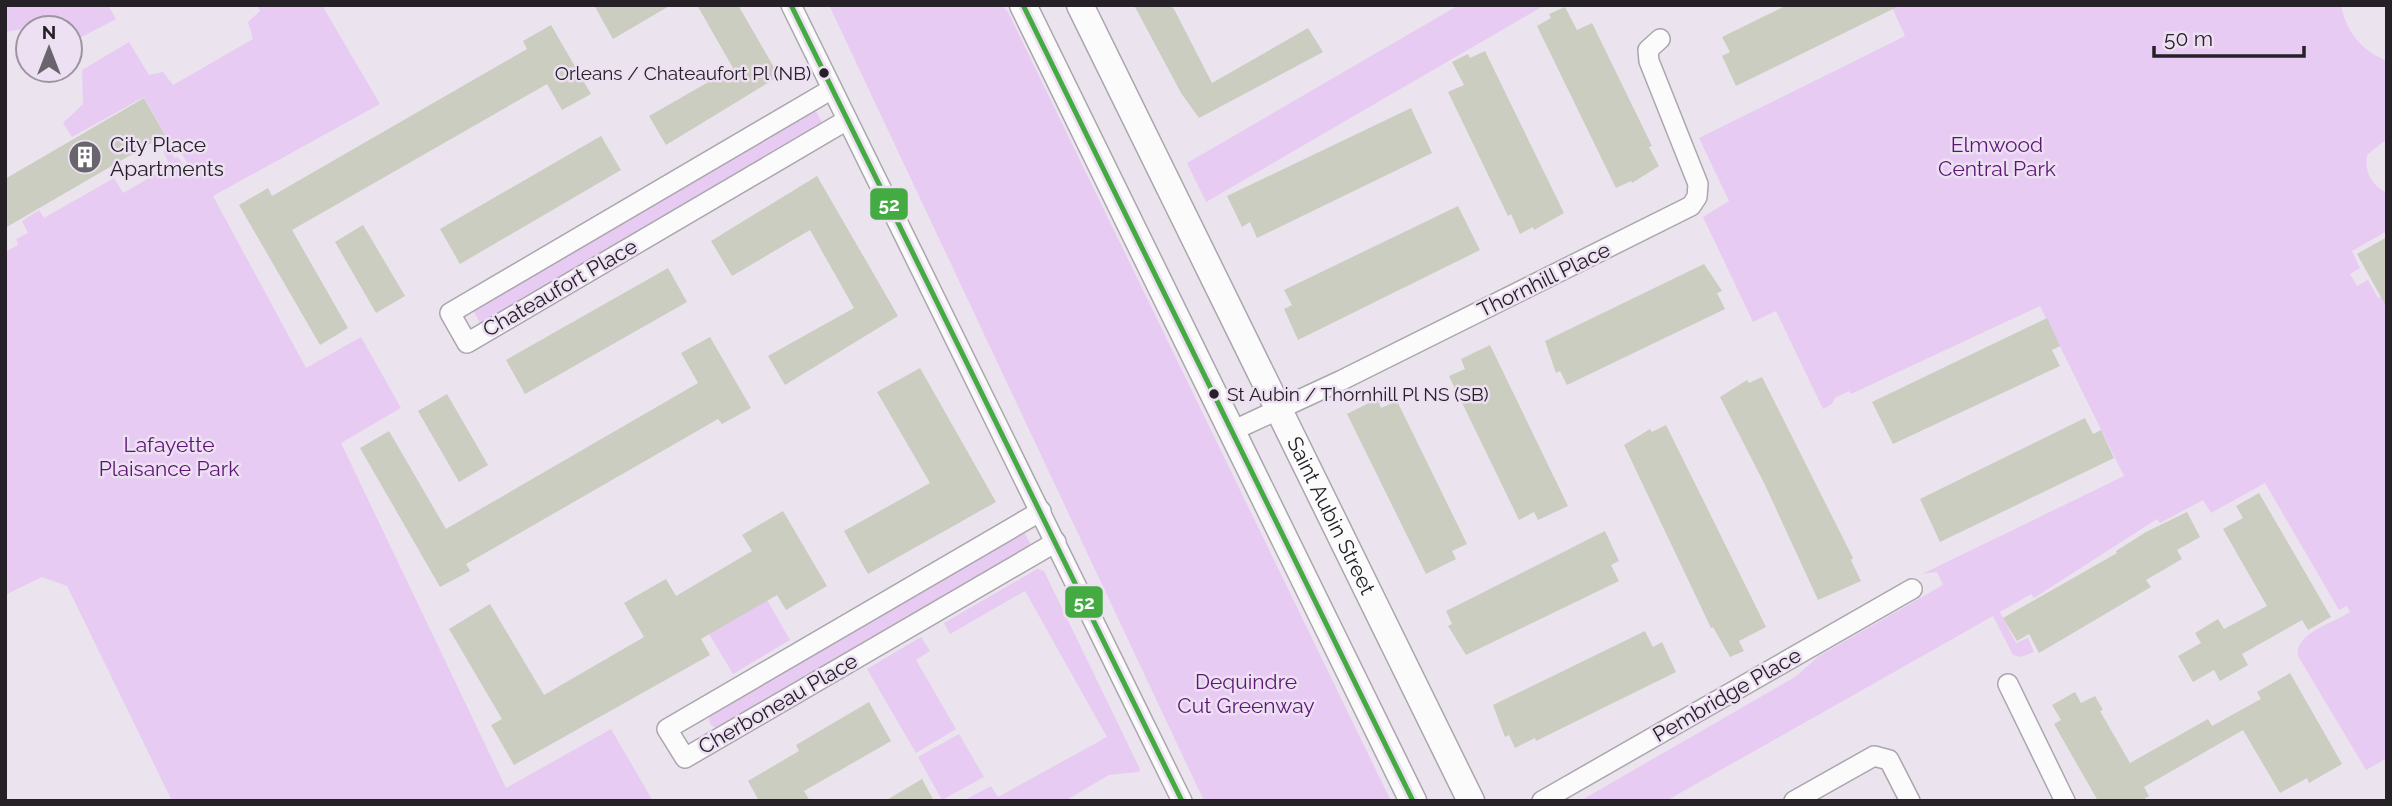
<svg xmlns="http://www.w3.org/2000/svg" width="2392" height="806" viewBox="0 0 2392 806" font-family="Raleway,sans-serif">
<rect width="100%" height="100%" fill="#ebe4ee"/>
<g fill="#e7cbf2">
<polygon points="5,5 108,5 116,19 70,43 70,28 28,28 5,32"/>
<polygon points="257,5 322,5 380,104 213,196 306,368 361,337 401,408 341,443 506,788 611,729 653,801 172,801 67,586 42,577 5,595 5,252 18,245 16,239 28,233 22,221 39,210 44,218 114,178 123,193 170,166 163,151 168,148 175,158 178,157 183,164 187,162 179,150 175,152 144,97 72,137 63,123 83,104 82,70 129,42 149,75 163,72 173,85 253,39 248,22 260,11"/>
<polygon points="829,5 1002,5 1008,12 1391,801 1204,801"/>
<polygon points="1459,5 1545,5 1206,202 1187,163"/>
<path d="M1891,5H2341C2346,32 2362,51 2387,61V139L2367,155C2364,173 2372,185 2387,193V231L2352,251L2360,268L2350,274L2357,286L2368,280L2378,298L2387,294V758L2366,770L2298,656C2294,633 2334,623 2350,612L2347,606L2339,610L2265,483L2211,513L2203,500L2160,523L2157,519L2034,598L2031,594L2000,612L2016,643L2028,638L2034,652L2021,657L2013,655L1993,616L1666,801H1580L1795,677L1819,656L1943,585L1937,572L1922,574L2124,476L2040,306L1851,394L1849,391L1835,398L1832,404L1823,409L1776,311L1753,322L1703,217L1729,201L1699,138L1905,36Z"/>
<polygon points="816,111 823,124 480,323 473,310"/>
<polygon points="1024,532 1031,545 717,729 710,724 709,717"/>
<polygon points="1037,569 1044,571 1140,769 1139,772 1109,775 1065,801 963,801 991,786 998,797 1107,737 1025,591 950,634 944,623"/>
<polygon points="767,600 790,640 733,674 709,634"/>
<polygon points="921,637 930,651 916,660 956,729 916,753 867,669"/>
<polygon points="959,734 984,777 942,800 918,757"/>
</g>
<g fill="#cacdc0">
<polygon points="594,5 671,5 613,39"/>
<polygon points="697,5 738,5 779,76 666,145 649,116 733,68"/>
<polygon points="1134,5 1170,5 1174,9 1212,83 1308,28 1323,52 1199,118 1181,93"/>
<polygon points="1787,5 1901,5 1736,86 1722,56 1730,52 1722,37"/>
<polygon points="1565,7 1577,30 1592,23 1652,146 1649,147 1659,166 1632,183 1631,181 1616,188 1537,26 1551,18 1549,14"/>
<polygon points="551,25 591,94 562,110 547,84 292,230 348,328 320,345 239,205 268,188 272,196 527,49 523,41"/>
<polygon points="1485,51 1564,213 1534,230 1533,227 1520,234 1511,214 1508,216 1448,92 1464,85 1452,62 1468,54 1470,58"/>
<polygon points="144,98 165,135 5,228 5,179"/>
<polygon points="1411,108 1432,153 1257,238 1250,222 1242,227 1227,196"/>
<polygon points="601,136 621,170 460,264 440,229"/>
<polygon points="817,176 898,316 785,385 768,356 854,308 810,230 732,276 711,241"/>
<polygon points="1458,206 1480,250 1298,340 1284,309 1292,305 1284,290"/>
<polygon points="363,225 405,296 376,313 335,242"/>
<polygon points="2387,237 2387,308 2357,254"/>
<polygon points="1704,264 1722,291 1717,293 1725,309 1567,385 1560,371 1556,373 1545,341"/>
<polygon points="668,268 687,302 525,394 506,360"/>
<polygon points="2047,318 2060,346 2052,350 2060,366 1893,444 1872,402"/>
<polygon points="710,337 751,408 722,424 718,419 466,564 470,571 440,587 360,448 389,431 446,529 698,383 681,353"/>
<polygon points="1490,345 1568,506 1538,520 1534,512 1519,520 1449,376 1465,369 1461,359"/>
<polygon points="920,368 996,502 868,574 844,531 930,483 877,392"/>
<polygon points="1762,377 1853,558 1851,560 1861,581 1818,600 1765,485 1720,397 1747,380 1749,383"/>
<polygon points="447,394 488,465 459,482 418,411"/>
<polygon points="1377,399 1381,408 1397,401 1467,544 1452,551 1456,559 1426,574 1347,414"/>
<polygon points="2085,418 2093,434 2101,430 2114,458 1940,542 1920,499"/>
<polygon points="1666,425 1766,627 1739,641 1744,651 1730,657 1713,627 1711,628 1624,445 1650,429 1652,432"/>
<polygon points="2259,493 2331,617 2308,630 2302,620 2242,654 2248,665 2220,681 2214,670 2193,682 2178,656 2201,643 2195,633 2218,619 2224,629 2267,606 2223,529 2243,518 2236,506"/>
<polygon points="783,511 827,586 786,610 777,595 701,639 710,655 514,765 491,725 502,719 449,629 490,604 544,695 644,637 624,603 666,579 676,596 752,551 742,535"/>
<polygon points="2187,512 2200,537 2177,550 2182,559 2146,580 2151,587 2039,653 2029,634 2017,641 2003,618 2117,553 2116,551 2146,532"/>
<polygon points="1605,531 1619,561 1611,565 1619,581 1466,655 1448,626 1452,624 1446,611"/>
<polygon points="1645,631 1653,647 1662,642 1676,672 1536,741 1535,738 1515,748 1509,735 1505,737 1493,705"/>
<polygon points="2290,673 2342,764 2309,783 2307,778 2280,793 2243,730 2144,787 2149,796 2141,801 2098,801 2054,724 2061,720 2052,705 2075,692 2081,703 2095,696 2103,710 2100,711 2130,763 2208,719 2212,726 2261,699 2257,692"/>
<polygon points="869,702 891,741 804,791 810,801 759,801 748,781 799,751 796,745"/>
<polygon points="922,779 934,801 885,801"/>
</g>
<g fill="none" stroke-linecap="round" stroke-linejoin="round">
<defs>
<g id="street">
<polyline points="791,5 1182,801"/>
<polyline points="832,89 450,313 467,343 847,120"/>
<polyline points="1232,431 1342,380 1691,206 1697,197 1698,184 1649,61 1648,50 1660,39"/>
<polyline points="1041,511 667,729 685,758 1056,542"/>
<polyline points="2008,684 2065,801"/>
<polyline points="1542,801 1912,589"/>
<polyline points="1794,801 1874,756 1889,760 1910,801"/>
</g>
<g id="secondary">
<polyline points="1023,5 1413,801"/>
<path id="s1" d="M1080,5L1471,801"/>
</g>
</defs>
<use href="#street" stroke="#aba6ae" stroke-width="22"/>
<use href="#secondary" stroke="#aba6ae" stroke-width="29"/>
<use href="#street" stroke="#fcfbfc" stroke-width="19"/>
<use href="#secondary" stroke="#fcfbfc" stroke-width="26"/>
<defs>
<g id="bus-1">
<polyline points="791,5 1182,801"/>
<polyline points="1023,5 1413,801"/>
</g>
</defs>
<use href="#bus-1" stroke="#ede0f2" stroke-width="10"/>
<use href="#bus-1" stroke="#44aa42" stroke-width="5"/>
</g>
<defs>
<symbol id="building-disc" viewBox="-11 -11 22 22"><circle r="9.5" fill="#6a656d" stroke="#ede0f2"/><path d="M-4-6H4V6H1V3H-1V6H-4ZM-2.5-4.3h1.7v1.8h-1.7ZM.8-4.3h1.7v1.8H.8ZM-2.5-1h1.7V.8h-1.7ZM.8-1h1.7V.8H.8Z" fill="#fff"/></symbol>
</defs>
<g fill-rule="evenodd">
<use href="#building-disc" x="66" y="138" width="38" height="38"/>
</g>
<g fill="#252127" stroke="#ede0f2" stroke-width="2.5">
<circle cx="824" cy="73" r="6"/>
<circle cx="1214" cy="394" r="6"/>
</g>
<g text-anchor="middle" stroke-width="5" stroke-linejoin="round" paint-order="stroke">
<g font-size="19" fill="#252127" stroke="#ede0f2" text-anchor="end">
<text x="811" y="80">Orleans / Chateaufort Pl (NB)</text>
<text x="1227" y="401" text-anchor="start">St Aubin / Thornhill Pl NS (SB)</text>
</g>
<g font-size="21" fill="#252127" stroke="#ede0f2" text-anchor="start">
<text x="110" y="152">City Place<tspan x="110" dy="24">Apartments</tspan></text>
</g>
<g font-size="21" fill="#5d1575" stroke="#ede0f2">
<text x="1997" y="152">Elmwood<tspan x="1997" dy="24">Central Park</tspan></text>
<text x="169" y="452">Lafayette<tspan x="169" dy="24">Plaisance Park</tspan></text>
<text x="1246" y="689">Dequindre<tspan x="1246" dy="24">Cut Greenway</tspan></text>
</g>
<g font-size="21" fill="#252127" stroke="#ede0f2">
<text transform="translate(1544 280) rotate(-26)" y="7">Thornhill Place</text>
<text transform="translate(560 288) rotate(-30)" y="7">Chateaufort Place</text>
<text dy="7" stroke="none"><textPath href="#s1" startOffset="569">Saint Aubin Street</textPath></text>
<text transform="translate(1727 695) rotate(-30)" y="7">Pembridge Place</text>
<text transform="translate(778 704) rotate(-30)" y="7">Cherboneau Place</text>
</g>
</g>
<g stroke="#ede0f2" stroke-width="2.5">
<rect x="869" y="187" width="40" height="34" rx="7" fill="#44aa42"/>
<rect x="1064" y="585" width="40" height="34" rx="7" fill="#44aa42"/>
</g>
<g font-size="19" text-anchor="middle" font-weight="bold" fill="#fff">
<text x="889" y="211">52</text>
<text x="1084" y="609">52</text>
</g>
<rect width="2392" height="806" fill="none" stroke="#252127" stroke-width="14"/>
<g transform="translate(49 49)"><circle r="33" fill="#ede0f2" stroke="#9d94a1" stroke-width="2"/>
<path d="M0-5L12 26L0 18L-12 26Z" fill="#6a656d"/>
<text y="-10" font-size="19" font-weight="bold" text-anchor="middle" fill="#252127">N</text>
</g>
<path d="M2154 46v10h150v-10" fill="none" stroke="#252127" stroke-width="3.5"/>
<text x="2164" y="46" font-size="21" fill="#252127" stroke="#ede0f2" stroke-width="5" paint-order="stroke">50 m</text>
</svg>
